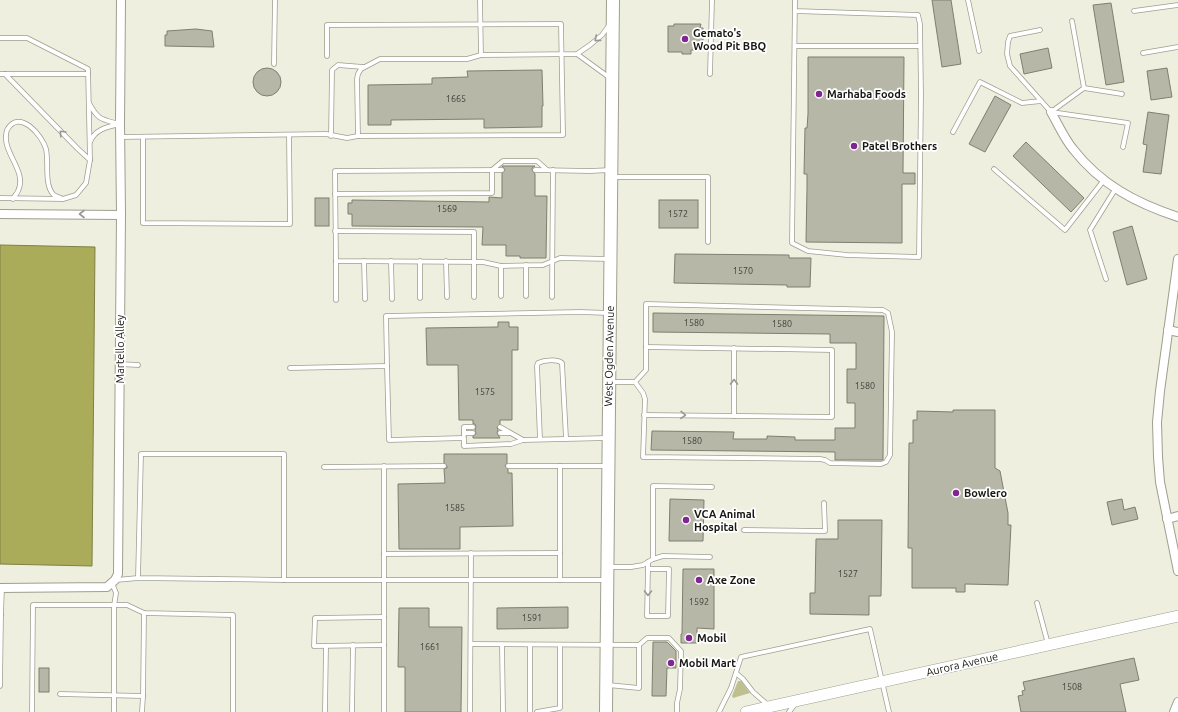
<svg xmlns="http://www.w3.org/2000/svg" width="1178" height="712" viewBox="0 0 1178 712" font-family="Ubuntu,sans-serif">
<rect width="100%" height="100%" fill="#eeefde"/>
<polygon fill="#bec18f" points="738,681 741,681 750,693 733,698 732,696"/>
<polygon fill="#aaac5a" stroke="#7e8045" points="0,245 95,247 92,566 0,564"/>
<g fill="#b6b7a7" stroke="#7e7f70">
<polygon points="932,0 951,0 961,64 942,67"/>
<polygon points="1111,3 1124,82 1106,85 1093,5"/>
<polygon points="674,24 701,24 700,28 703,28 703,50 691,50 691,54 682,54 682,52 668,52 668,26 674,26"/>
<polygon points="196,29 212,31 214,47 165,46 165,35 167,35 167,31"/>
<polygon points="1048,48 1052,68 1024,74 1020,54"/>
<polygon points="808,57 904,57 903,173 915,173 915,184 902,184 902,243 806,242 807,188 807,174 804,174 805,128 807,128 808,114"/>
<polygon points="1167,68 1172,97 1151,100 1147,71"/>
<circle cx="267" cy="82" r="14"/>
<polygon points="542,70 543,106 542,106 542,127 484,128 484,119 391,120 391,125 368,125 368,85 432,84 432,78 468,77 467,71"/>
<polygon points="995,96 1011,105 985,152 969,144"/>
<polygon points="1148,112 1169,115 1161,174 1143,172 1147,145 1143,144"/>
<polygon points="1026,142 1084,198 1071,212 1013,156"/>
<polygon points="502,166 535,166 532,168 532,170 535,174 535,196 547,196 546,258 520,258 520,256 506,256 506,245 482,245 483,227 352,226 352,214 348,214 348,203 352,203 352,200 489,202 489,197 502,198 502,173 505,170"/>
<rect x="315" y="198" width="14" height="28"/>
<rect x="659" y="200" width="39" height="28"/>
<polygon points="1132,226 1147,279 1127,285 1113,232"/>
<polygon points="675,254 789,255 789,258 811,258 810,287 787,287 787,285 674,283"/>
<polygon points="653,313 884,316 883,460 835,460 835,452 651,450 652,431 734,432 733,439 767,439 767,436 795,437 795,440 835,440 835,428 855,428 855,403 847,403 847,369 856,369 856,343 830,343 830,334 653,332"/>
<polygon points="498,322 509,322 509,327 518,327 518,350 512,350 512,420 500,420 500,424 497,427 498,430 497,433 500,438 473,438 473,436 476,434 475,430 476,427 475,424 473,424 473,420 459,420 458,365 427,365 426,328 498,327"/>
<polygon points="953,410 995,410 995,468 1000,471 1008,513 1008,525 1011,525 1008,585 965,584 965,592 956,592 956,588 912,588 912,548 908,548 909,443 913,443 913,420 917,420 917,411 953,412"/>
<polygon points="444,454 507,454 507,463 505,466 508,469 508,473 512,473 513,526 460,527 460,549 399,549 398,484 445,483 444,469 447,468 447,466 444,463"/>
<polygon points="670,499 704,500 703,541 669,541"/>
<polygon points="1122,499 1124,510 1135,507 1138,519 1112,525 1107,502"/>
<polygon points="838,520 882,520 881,596 869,596 869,615 810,614 810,593 815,593 816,539 838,539"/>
<polygon points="683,569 714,569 714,629 697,628 697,643 681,643 681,634 682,634"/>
<polygon points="568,607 568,628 497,629 497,608"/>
<polygon points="399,608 429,608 429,627 462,627 461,712 405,712 405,667 398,667"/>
<polygon points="653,642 667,642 676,651 676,668 667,668 666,696 652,696"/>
<polygon points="1134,658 1139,680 1120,684 1126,712 1021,712 1018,696 1023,695 1022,691 1025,690 1023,682"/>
<rect x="39" y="668" width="10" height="24"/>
</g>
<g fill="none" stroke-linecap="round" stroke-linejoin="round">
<defs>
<g id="service">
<polyline points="480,0 481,55 577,54 590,45 602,35 610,24"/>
<polyline points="968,0 979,51"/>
<polyline points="795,11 918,15 920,24 921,95 919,257 847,255 808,251 792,243 795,0"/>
<polyline points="1134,11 1178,5"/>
<polyline points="1040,30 1010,36 1008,42 1007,54 1010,66 1051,112 1128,123 1123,147"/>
<polyline points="0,38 27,38 88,69 90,160 86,183 76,195 63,199 0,198"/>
<polyline points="795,46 920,46"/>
<polyline points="1143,53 1178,47"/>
<polyline points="577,54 610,78"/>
<polyline points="327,56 327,25 561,24 563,135 358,136 357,79 358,74 361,69 380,59 467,59 481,55"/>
<polyline points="274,64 275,0"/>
<polyline points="0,74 88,74"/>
<polyline points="5,74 77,148 90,160"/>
<polyline points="710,74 712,0"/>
<polyline points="1084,88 1122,94"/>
<path d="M89,103C98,120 101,119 119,124"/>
<polyline points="1051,112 1084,88 1072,21"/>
<polyline points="953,132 980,82 1022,103 1041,101"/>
<polyline points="331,136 332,70 338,65 363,67"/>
<polyline points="120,137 326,134 347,138 358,136"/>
<polyline points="143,137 143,223 290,224 289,135"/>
<path d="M90,142C95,129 107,127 120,124"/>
<polyline points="994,169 1065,230 1104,180"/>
<polyline points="502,170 335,171 336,261 483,262 501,266 543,265 560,258 610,259"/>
<polyline points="535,170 590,171 611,170"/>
<polyline points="613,177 708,177 708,242"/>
<polyline points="335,194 492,193 492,170 503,161 537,161 547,170"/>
<path d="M13,199C14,196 17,194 18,191C28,170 0,152 7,130C19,108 42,135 46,149C49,162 44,184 53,194C54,196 59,197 61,198"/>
<polyline points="335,231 474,232 474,297"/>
<polyline points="336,261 336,300"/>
<polyline points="364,261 365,299"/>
<polyline points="391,261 392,299"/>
<polyline points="420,261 420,298"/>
<polyline points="446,261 447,297"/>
<polyline points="526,265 526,296"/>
<polyline points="501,266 501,296"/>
<polyline points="1106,279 1090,230 1116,188"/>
<polyline points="552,297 553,170"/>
<polyline points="734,348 734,416"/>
<polyline points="120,364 138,365"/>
<polyline points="387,366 386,316 580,312 609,313"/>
<polyline points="290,368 387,366 389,440 464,438 464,446 511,444 523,440 607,438"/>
<polyline points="611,382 635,382 646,370 646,304 883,310 888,313 892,332 890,455 886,462 881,464 830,463 825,460 820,459 643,457 645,399 643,393 635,382"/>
<polyline points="644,415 832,417 832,350 646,347"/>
<polyline points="500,427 523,440"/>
<polyline points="464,433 464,427 473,427"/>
<polyline points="500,433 509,433"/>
<polyline points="464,435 464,433 473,433"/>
<path d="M540,439L537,366L538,363C544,360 557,359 562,363L566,438"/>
<polyline points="384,466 384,712"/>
<polyline points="508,466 607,466"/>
<polyline points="560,466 560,580"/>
<polyline points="324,467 444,466"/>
<polyline points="744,530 825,531 824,503"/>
<polyline points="384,554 560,553"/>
<polyline points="653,559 653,486 712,487"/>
<polyline points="609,567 631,567 643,565 653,559 663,556 710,557"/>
<polyline points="648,569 669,569 668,616 647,616 648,569 648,562"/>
<polyline points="116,580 138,578 284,580 284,454 141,454 138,578"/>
<polyline points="284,580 606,580"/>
<polyline points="112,583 116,593 114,606 114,712"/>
<polyline points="1037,603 1048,644"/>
<polyline points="0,615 1,615 2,588"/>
<polyline points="384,617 315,618 314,646 384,645"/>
<polyline points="471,644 639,645 639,688 608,685"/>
<polyline points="502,645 503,712"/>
<polyline points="530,645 530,712"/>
<polyline points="639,645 647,638 669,638 681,651 680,689 677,703 677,712"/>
<polyline points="736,673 743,679 753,692 768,705"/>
<polyline points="0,686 1,615"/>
<polyline points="60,694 143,696 142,712"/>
<polyline points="143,696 144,613"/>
<polyline points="32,712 33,605 127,605 144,613 233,615 233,712"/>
<polyline points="325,712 326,646"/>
<polyline points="352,712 353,645"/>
<polyline points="470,712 471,553"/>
<polyline points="537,712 560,708 560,645"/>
<polyline points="719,712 731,688 741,657 870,629 889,712"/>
<polyline points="789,712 796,703"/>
</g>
<g id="minor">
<path d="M1051,112C1058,124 1064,138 1073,149C1101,185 1136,203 1178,217"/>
<polyline points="0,214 121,215"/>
<polyline points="1178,259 1160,391 1157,422 1158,457 1160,482 1178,571"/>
<polyline points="1168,330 1178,332"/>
<polyline points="1167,519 1178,516"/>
<polyline points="0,588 107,587 115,580 118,574 121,215 120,124 121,0"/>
<polyline points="1174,712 1178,702"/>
</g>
<polyline id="secondary" points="746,712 1178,616"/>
<polyline id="primary" points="606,712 613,0"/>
</defs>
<use href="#service" stroke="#9e9f8f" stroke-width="5.5"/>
<use href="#minor" stroke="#9e9f8f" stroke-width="10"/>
<use href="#secondary" stroke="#9e9f8f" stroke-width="12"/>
<use href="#primary" stroke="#9e9f8f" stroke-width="14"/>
<use href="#service" stroke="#fff" stroke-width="4"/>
<use href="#minor" stroke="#fff" stroke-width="8"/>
<use href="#secondary" stroke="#fff" stroke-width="11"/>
<use href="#primary" stroke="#fff" stroke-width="12"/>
</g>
<defs><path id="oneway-chevron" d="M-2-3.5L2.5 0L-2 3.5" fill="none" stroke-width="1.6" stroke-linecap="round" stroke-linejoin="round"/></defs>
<g stroke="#979895">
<use href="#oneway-chevron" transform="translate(597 39) rotate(140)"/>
<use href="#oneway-chevron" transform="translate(62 133) rotate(-134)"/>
<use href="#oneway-chevron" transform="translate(82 214) rotate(-180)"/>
<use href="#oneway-chevron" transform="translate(734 382) rotate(-90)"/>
<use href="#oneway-chevron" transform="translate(683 415) rotate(1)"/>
<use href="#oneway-chevron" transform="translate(648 593) rotate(91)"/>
</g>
<g fill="#802693" stroke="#fff" stroke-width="1.5">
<circle cx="685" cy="39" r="4"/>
<circle cx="819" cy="94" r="4"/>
<circle cx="854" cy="146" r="4"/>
<circle cx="956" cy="493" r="4"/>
<circle cx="686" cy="520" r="4"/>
<circle cx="699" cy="580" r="4"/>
<circle cx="689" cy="638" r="4"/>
<circle cx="671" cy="663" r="4"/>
</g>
<g text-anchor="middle" stroke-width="3.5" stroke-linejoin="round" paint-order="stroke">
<g font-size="9" fill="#404038">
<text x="456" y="102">1665</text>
<text x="447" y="212">1569</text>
<text x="678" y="217">1572</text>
<text x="743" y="274">1570</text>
<text x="694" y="326">1580</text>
<text x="782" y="327">1580</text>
<text x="865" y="389">1580</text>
<text x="485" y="395">1575</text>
<text x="692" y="444">1580</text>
<text x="455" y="511">1585</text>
<text x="848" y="577">1527</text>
<text x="699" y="605">1592</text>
<text x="532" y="621">1591</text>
<text x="430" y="650">1661</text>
<text x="1072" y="690">1508</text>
</g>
<g font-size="11" font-weight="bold" fill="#181913" stroke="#fff" text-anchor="start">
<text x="693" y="37">Gemato's<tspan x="693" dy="13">Wood Pit BBQ</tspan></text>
<text x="827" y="98">Marhaba Foods</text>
<text x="862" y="150">Patel Brothers</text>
<text x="964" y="497">Bowlero</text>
<text x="694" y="518">VCA Animal<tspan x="694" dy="13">Hospital</tspan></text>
<text x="707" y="584">Axe Zone</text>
<text x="697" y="642">Mobil</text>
<text x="679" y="667">Mobil Mart</text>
</g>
<g font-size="11" fill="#181913" stroke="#fff">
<text transform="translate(120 349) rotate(-90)" y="4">Martello Alley</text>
<text transform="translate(609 356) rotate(-89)" y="4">West Ogden Avenue</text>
<text transform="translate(962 664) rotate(-13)" y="4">Aurora Avenue</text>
</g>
</g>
</svg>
